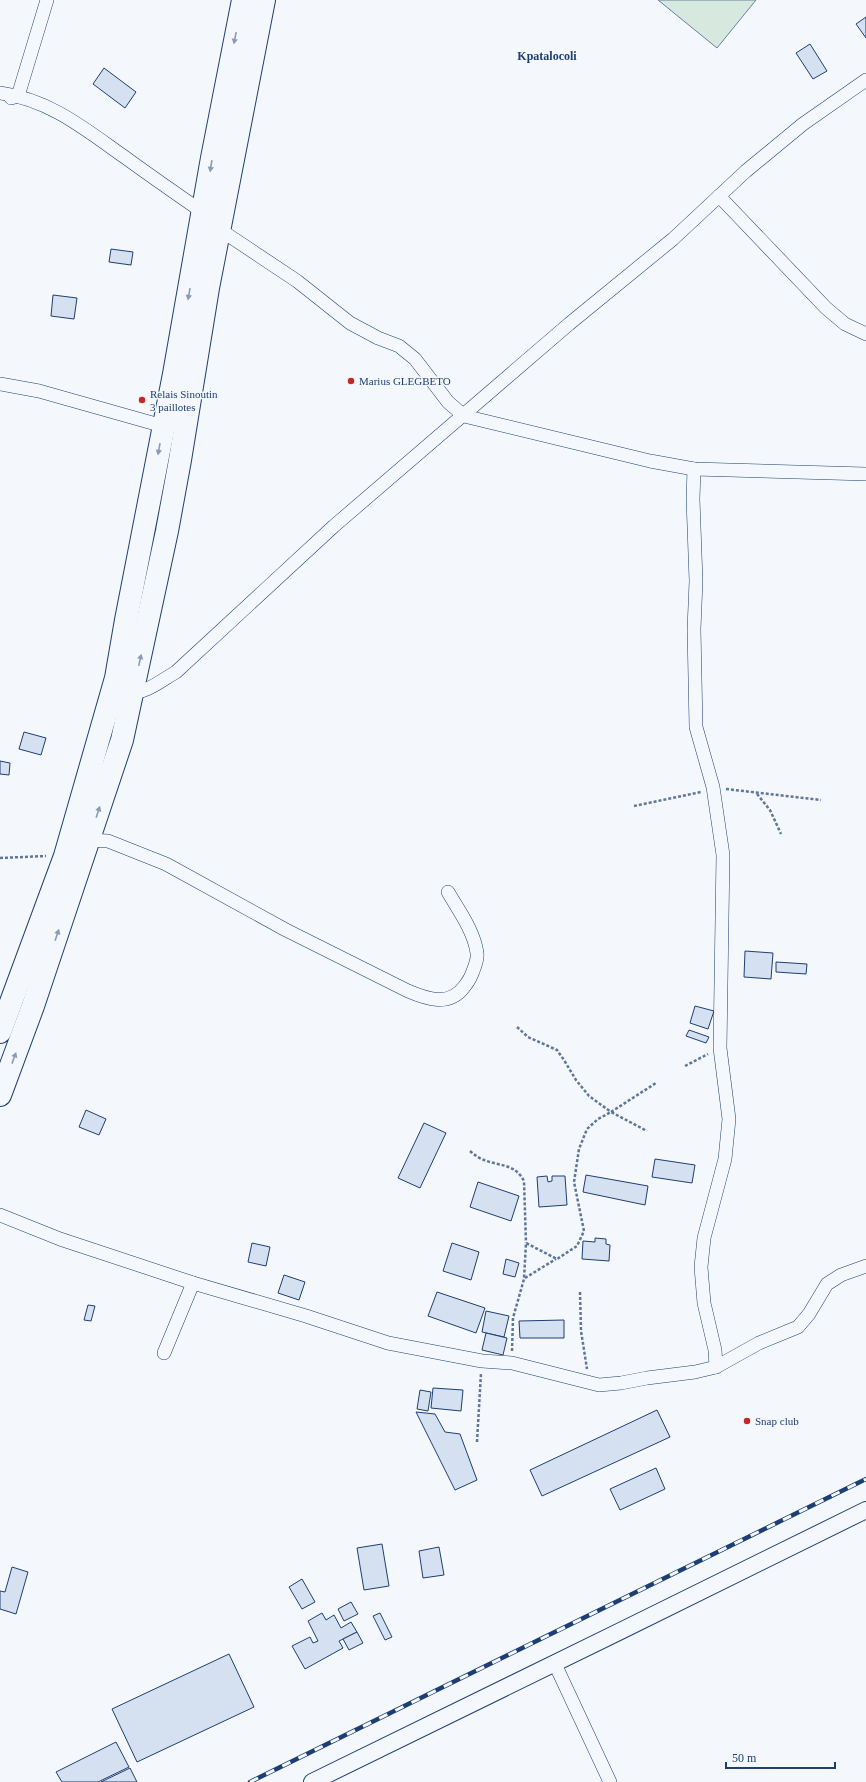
<svg xmlns="http://www.w3.org/2000/svg" width="866" height="1782" viewBox="0 0 866 1782" font-family="'Times New Roman',serif">
<rect width="100%" height="100%" fill="#f4f7fb"/>
<polygon fill="#d7e8df" stroke="#687fa3" points="658,0 756,0 717,48"/>
<g fill="#d5e0f0" stroke="#1d3f73">
<polygon points="866,17 866,38 856,24"/>
<polygon points="810,44 827,71 813,79 796,53"/>
<polygon points="104,68 136,92 125,108 93,84"/>
<polygon points="111,249 133,252 131,265 109,262"/>
<polygon points="53,295 77,298 74,319 51,316"/>
<polygon points="24,732 46,738 41,755 19,749"/>
<polygon points="0,761 10,763 9,775 0,774"/>
<polygon points="745,951 773,953 771,979 744,977"/>
<polygon points="776,962 807,964 806,974 776,972"/>
<polygon points="695,1006 714,1011 708,1029 690,1023"/>
<polygon points="689,1030 709,1037 706,1043 686,1036"/>
<polygon points="86,1110 106,1119 99,1135 79,1127"/>
<polygon points="424,1123 446,1133 420,1188 398,1178"/>
<polygon points="655,1159 695,1165 692,1183 652,1177"/>
<polygon points="586,1175 648,1186 645,1205 583,1192"/>
<polygon points="547,1176 548,1182 552,1181 552,1176 565,1176 567,1205 539,1207 537,1177"/>
<polygon points="478,1182 519,1196 511,1221 470,1207"/>
<polygon points="595,1238 606,1239 606,1244 610,1245 609,1261 582,1259 583,1241 595,1242"/>
<polygon points="252,1243 270,1247 266,1266 248,1262"/>
<polygon points="452,1243 479,1252 471,1280 443,1271"/>
<polygon points="506,1259 519,1263 515,1277 503,1274"/>
<polygon points="284,1275 305,1282 299,1300 278,1293"/>
<polygon points="437,1292 485,1308 476,1333 428,1316"/>
<polygon points="88,1305 95,1306 91,1321 84,1320"/>
<polygon points="486,1311 509,1316 504,1337 482,1332"/>
<polygon points="564,1320 564,1338 520,1338 519,1321"/>
<polygon points="486,1333 507,1338 503,1355 482,1350"/>
<polygon points="433,1388 463,1390 461,1411 431,1408"/>
<polygon points="420,1390 431,1392 428,1411 417,1409"/>
<polygon points="657,1410 670,1437 542,1496 530,1470"/>
<polygon points="416,1412 435,1414 445,1432 460,1434 477,1480 455,1490"/>
<polygon points="656,1468 665,1489 620,1510 610,1489"/>
<polygon points="382,1544 389,1586 364,1590 357,1548"/>
<polygon points="439,1547 444,1575 423,1578 419,1551"/>
<polygon points="12,1567 28,1572 16,1614 0,1609 0,1591 5,1592"/>
<polygon points="302,1579 315,1602 302,1609 289,1587"/>
<polygon points="351,1602 358,1614 344,1621 338,1609"/>
<polygon points="322,1613 326,1620 334,1615 341,1628 351,1622 357,1632 339,1641 343,1648 305,1669 292,1646 310,1637 313,1643 318,1641 308,1621"/>
<polygon points="380,1613 392,1637 385,1640 373,1616"/>
<polygon points="357,1632 363,1643 349,1650 343,1639"/>
<polygon points="229,1654 254,1707 137,1762 112,1709"/>
<polygon points="116,1742 129,1767 98,1782 62,1782 56,1772"/>
<polygon points="130,1768 137,1782 101,1782"/>
</g>
<g fill="none" stroke-linecap="round" stroke-linejoin="round">
<defs>
<g id="minor">
<path d="M0,93C51,100 86,130 126,158C152,177 178,195 204,213"/>
<polyline points="11,98 18,96 47,0"/>
<polyline points="719,196 826,308 845,324 866,334"/>
<polyline points="219,229 297,281 350,323 378,338 399,346 415,359 448,402 464,416 650,461 694,469 866,474"/>
<polyline points="0,384 39,391 163,426"/>
<polyline points="694,469 693,499 696,581 694,629 696,727 713,787 723,855 720,1048 729,1119 725,1159 704,1238 701,1267 704,1303 715,1350 716,1367"/>
<path d="M127,693C144,695 162,680 176,672L334,526L569,324L673,239L746,171L803,124L866,80"/>
<path d="M89,840L108,841L166,864L286,930L408,991C427,999 449,1007 464,987C468,982 471,978 473,971C475,966 478,959 477,953C474,931 459,911 448,892"/>
<polyline points="0,1215 60,1239 193,1283 306,1316 388,1343 482,1361 512,1363 599,1385 621,1383 647,1378 695,1372 716,1367 759,1343 798,1327 809,1314 827,1284 841,1275 866,1266"/>
<polyline points="164,1353 193,1283"/>
<polyline points="555,1664 610,1782"/>
</g>
<path id="tertiary" d="M312,1782C498,1692 681,1601 866,1510"/>
<g id="trunk">
<polyline points="0,1032 65,856 116,678 126,620 174,374 212,158 243,0"/>
<polyline points="0,1095 33,1006 122,740 167,531 180,460 208,288 264,0"/>
</g>
</defs>
<use href="#minor" stroke="#1d3f73" stroke-width="14"/>
<use href="#tertiary" stroke="#1d3f73" stroke-width="18"/>
<use href="#trunk" stroke="#1d3f73" stroke-width="24"/>
<g stroke="#5e769c" stroke-width="2.5" stroke-dasharray="3 2" stroke-linecap="butt">
<polyline points="726,789 821,800"/>
<polyline points="757,794 770,810 781,834"/>
<polyline points="634,806 701,792"/>
<polyline points="0,858 46,856"/>
<polyline points="517,1027 528,1037 557,1050 564,1060 576,1080 589,1096 611,1112 656,1083"/>
<polyline points="685,1066 708,1054"/>
<path d="M470,1151C490,1170 512,1158 524,1181L526,1243"/>
<polyline points="525,1278 556,1259"/>
<polyline points="580,1292 581,1331 587,1369"/>
<polyline points="512,1351 513,1318 524,1279 526,1243 557,1259 577,1246 584,1231 574,1182 579,1149 587,1129 598,1119 611,1112 647,1131"/>
<polyline points="477,1442 481,1373"/>
</g>
<use href="#minor" stroke="#f4f7fb" stroke-width="13"/>
<use href="#tertiary" stroke="#f4f7fb" stroke-width="16"/>
<use href="#trunk" stroke="#f4f7fb" stroke-width="22"/>
<defs>
<polyline id="rail" points="250,1782 866,1479"/>
</defs>
<use href="#rail" stroke="#1d3f73" stroke-width="4.5"/>
<use href="#rail" stroke="#f4f7fb" stroke-width="3" stroke-dasharray="9" stroke-linecap="butt"/>
</g>
<defs><path id="oneway-solid" d="M-6-.8H1V-3.2L6.5 0L1 3.2V.8H-6Z"/></defs>
<g fill="#889bb7">
<use href="#oneway-solid" transform="translate(235 38) rotate(101)"/>
<use href="#oneway-solid" transform="translate(211 166) rotate(99)"/>
<use href="#oneway-solid" transform="translate(189 294) rotate(100)"/>
<use href="#oneway-solid" transform="translate(159 449) rotate(100)"/>
<use href="#oneway-solid" transform="translate(140 660) rotate(-78)"/>
<use href="#oneway-solid" transform="translate(98 812) rotate(-72)"/>
<use href="#oneway-solid" transform="translate(57 935) rotate(-71)"/>
<use href="#oneway-solid" transform="translate(14 1058) rotate(-70)"/>
</g>
<g fill="#c62828" stroke="#f4f7fb" stroke-width="1.5">
<circle cx="351" cy="381" r="4"/>
<circle cx="142" cy="400" r="4"/>
<circle cx="747" cy="1421" r="4"/>
</g>
<g text-anchor="middle" stroke-width="3" stroke-linejoin="round" paint-order="stroke">
<g font-size="11" fill="#1d3f73" stroke="#f4f7fb" text-anchor="start">
<text x="359" y="385">Marius GLEGBETO</text>
<text x="150" y="398">Relais Sinoutin<tspan x="150" dy="13">3 paillotes</tspan></text>
<text x="755" y="1425">Snap club</text>
</g>
<g font-size="12" font-weight="bold" fill="#1d3f73" stroke="#f4f7fb">
<text x="547" y="60">Kpatalocoli</text>
</g>
</g>
<path d="M726 1762v6h109v-6" fill="none" stroke="#1d3f73" stroke-width="2"/>
<text x="732" y="1762" font-size="12" fill="#1d3f73" stroke="#f4f7fb" stroke-width="3" paint-order="stroke">50 m</text>
</svg>
